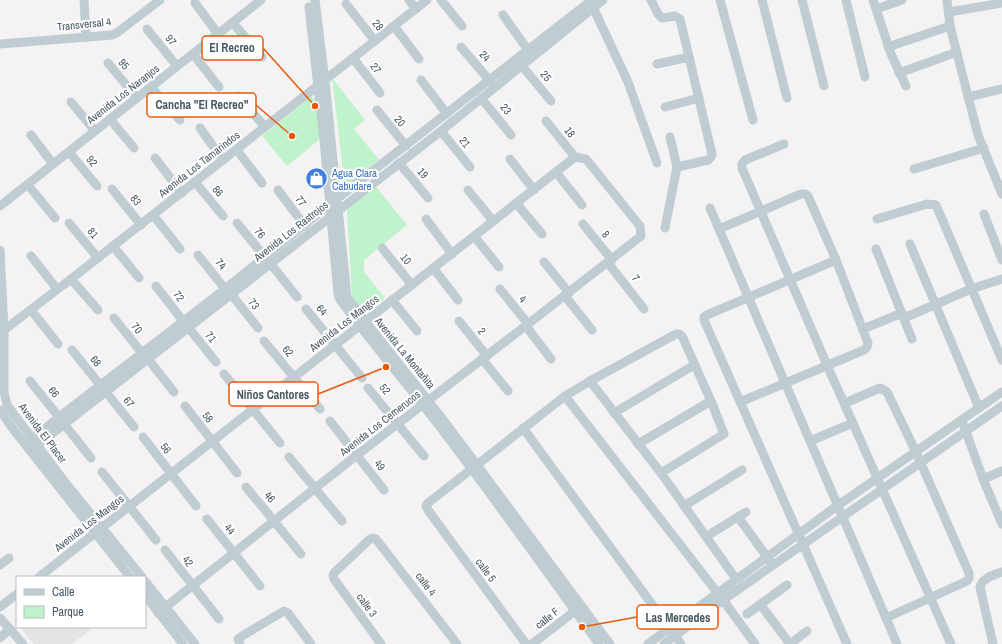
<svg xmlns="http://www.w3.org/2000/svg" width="1002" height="644" viewBox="0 0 1002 644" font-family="'Archivo Narrow',sans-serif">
<rect width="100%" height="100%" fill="#f4f2f2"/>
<polygon fill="#e5e3e4" points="20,627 89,627 91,629 72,644 34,644"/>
<g fill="#bff3cb">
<polygon points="332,78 365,120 354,129 379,160 345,188"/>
<polygon points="312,96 315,100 320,139 287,166 262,136"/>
<polygon points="376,187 407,225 364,260 364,272 385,298 365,314 352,297 347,210"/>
</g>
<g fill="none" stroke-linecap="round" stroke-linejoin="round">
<g stroke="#bfccd2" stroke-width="9">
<polyline points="84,0 86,37"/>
<path d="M315,0L325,81L347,297C378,339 412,379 444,421C500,495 554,570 610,644"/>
<polyline points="409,0 416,9"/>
<polyline points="441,0 462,26"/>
<polyline points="651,0 658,14 662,18 675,16 680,19 712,154 711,157 708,160 677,167 670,137"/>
<polyline points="720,0 753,120"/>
<polyline points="762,0 787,98"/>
<polyline points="802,0 824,86"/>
<polyline points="846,0 865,77"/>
<polyline points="873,0 891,54 906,86"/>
<polyline points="947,0 950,26 978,135 1002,194"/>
<polyline points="195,3 218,34"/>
<polyline points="591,3 628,82 657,163"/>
<polyline points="346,4 375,41"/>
<path d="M309,7L324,140L338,294L339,298C365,335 395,369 423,405C484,483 541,564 599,644"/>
<polyline points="876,9 902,0"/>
<polyline points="949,12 1002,3"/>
<polyline points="503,15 528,50"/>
<polyline points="233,23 262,57"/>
<polyline points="394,26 419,59"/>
<polyline points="147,29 177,66"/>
<polyline points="0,44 112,35 118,32 160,0"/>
<polyline points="461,47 490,81"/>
<polyline points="888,47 950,26"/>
<polyline points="193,54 219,87"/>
<polyline points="353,58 380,93"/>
<polyline points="108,63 137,98"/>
<polyline points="657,64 689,57"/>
<polyline points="522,66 551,101"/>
<polyline points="899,73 957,52"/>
<polyline points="421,80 447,114"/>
<polyline points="151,87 180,120"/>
<polyline points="238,96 265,127"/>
<polyline points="968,97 1002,89"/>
<polyline points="481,98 511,135"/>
<polyline points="71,102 95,131"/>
<polyline points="665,107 699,98"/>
<polyline points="377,110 406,146"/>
<polyline points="110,119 134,148"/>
<polyline points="546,121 575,157"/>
<polyline points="200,128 223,160"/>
<polyline points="441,131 470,167"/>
<polyline points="31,135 53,164"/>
<polyline points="784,144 745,160 742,164 742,168 827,365 951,644"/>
<polyline points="237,150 262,183"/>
<polyline points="69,152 97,186"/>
<polyline points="155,158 182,193"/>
<polyline points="510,159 534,190"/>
<polyline points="399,163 428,198"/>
<polyline points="914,169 984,148"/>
<polyline points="556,172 582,205"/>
<polyline points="195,182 223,216"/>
<polyline points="28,185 55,218"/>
<polyline points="112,189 141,225"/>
<polyline points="278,190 305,226"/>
<polyline points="468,190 493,221"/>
<polyline points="516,203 542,234"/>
<polyline points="0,206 261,0"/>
<polyline points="710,208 886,618 967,581 969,578 969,573 916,452 887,392 880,388 845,403"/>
<polyline points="984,214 1002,260"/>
<polyline points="153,215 180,249"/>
<polyline points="426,219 452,254"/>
<polyline points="877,219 927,204 936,205 1002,360"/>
<polyline points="69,223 98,258"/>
<polyline points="237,223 265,257"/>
<polyline points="583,224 612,260"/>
<polyline points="665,228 677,167"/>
<polyline points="719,229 801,194 805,194 808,196 836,260 868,343 867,347 864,350 740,402"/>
<polyline points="474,236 499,267"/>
<polyline points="910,244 979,408"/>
<polyline points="113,246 139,278"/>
<polyline points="382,248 412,285"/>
<polyline points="876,249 912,339"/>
<polyline points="0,250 4,330 4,392 7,405 64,481 142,577"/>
<polyline points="198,255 225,289"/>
<polyline points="31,256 57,289"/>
<polyline points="836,260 707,315 704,317 704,320 847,644"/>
<polyline points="544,262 569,293"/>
<polyline points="270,263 297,297"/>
<polyline points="608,263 644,309"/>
<polyline points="433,268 458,300"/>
<polyline points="71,279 98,310"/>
<polyline points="156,286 183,321"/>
<polyline points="500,289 528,324"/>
<polyline points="231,294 258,328"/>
<polyline points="565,296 592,330"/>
<polyline points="392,300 417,331"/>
<polyline points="306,309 362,378"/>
<polyline points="31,310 58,344"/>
<polyline points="114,318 142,353"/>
<polyline points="904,318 971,289 1002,279"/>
<polyline points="459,321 487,356"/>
<polyline points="526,326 551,359"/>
<polyline points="188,327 216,362"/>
<polyline points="863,329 902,313"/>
<polyline points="4,330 71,279 427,0"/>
<polyline points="264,341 320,409"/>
<polyline points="72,350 100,385"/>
<polyline points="148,359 174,392"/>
<polyline points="482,359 508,391"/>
<polyline points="224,374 280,443"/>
<polyline points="30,381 59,417"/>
<polyline points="590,381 661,473 736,579"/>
<polyline points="368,388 424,456"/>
<polyline points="106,392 134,427"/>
<polyline points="565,396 723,600 755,644"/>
<polyline points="185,406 237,473"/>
<polyline points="0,410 13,429 130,577"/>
<polyline points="614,413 694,365"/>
<polyline points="330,421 384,490"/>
<polyline points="64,424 91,458"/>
<polyline points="964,426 983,479 1002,524"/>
<polyline points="523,428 681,644"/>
<polyline points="143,437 196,506"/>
<polyline points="810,441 853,423"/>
<polyline points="638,444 711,401"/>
<polyline points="26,445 59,417 225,289 329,205 592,0"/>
<polyline points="31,450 441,131 603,0"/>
<polyline points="289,457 342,521"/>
<polyline points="102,472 156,540"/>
<polyline points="983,479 1002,471"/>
<polyline points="246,487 301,554"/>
<polyline points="684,506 742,470"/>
<polyline points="738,517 770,561"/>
<polyline points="207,519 260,586"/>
<polyline points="707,536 746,512"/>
<polyline points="165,550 219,619"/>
<polyline points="0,565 9,558"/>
<polyline points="39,577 575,157 586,159 640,226 641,236 528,324 357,455 158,613"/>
<polyline points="145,581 195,644"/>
<polyline points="145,595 183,644"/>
<polyline points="760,604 790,644"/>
<polyline points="0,607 17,594"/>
<polyline points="747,614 787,585"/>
<polyline points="0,618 23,644"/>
<polyline points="886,618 897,644"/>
<polyline points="0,638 10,629"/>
<polyline points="240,644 238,639 242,636 284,611 288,613 311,644"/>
<polyline points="381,644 334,579 333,575 335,572 370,539 373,538 376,539 457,644"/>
<polyline points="526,644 428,510 426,506 428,503 565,396 590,381 676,334 679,334 682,336 711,401 724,434 661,473"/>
<polyline points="532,644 575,611"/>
<polyline points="648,644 837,506 1002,392"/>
<polyline points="664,644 723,600 1002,406"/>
<polyline points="790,644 807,631"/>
<path d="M993,644L980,587C983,577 994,575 1002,572"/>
</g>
</g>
<defs>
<symbol id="shop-disc" viewBox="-11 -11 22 22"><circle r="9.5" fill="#3f7fe0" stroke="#fff"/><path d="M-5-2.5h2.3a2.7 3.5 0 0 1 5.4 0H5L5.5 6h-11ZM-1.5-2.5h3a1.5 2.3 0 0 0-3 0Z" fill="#fff"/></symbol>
</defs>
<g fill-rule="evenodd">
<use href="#shop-disc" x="304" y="166" width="25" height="25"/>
</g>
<g text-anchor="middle" stroke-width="4" stroke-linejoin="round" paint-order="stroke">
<g font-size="11" fill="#485961" stroke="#fff">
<text transform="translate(84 24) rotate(-6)" y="4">Transversal 4</text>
<text transform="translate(378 25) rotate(51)" y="4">28</text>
<text transform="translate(171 40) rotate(51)" y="4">97</text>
<text transform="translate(485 56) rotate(50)" y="4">24</text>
<text transform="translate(124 64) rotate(50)" y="4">95</text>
<text transform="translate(376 68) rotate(53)" y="4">27</text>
<text transform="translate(546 76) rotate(51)" y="4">25</text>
<text transform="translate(123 94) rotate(-38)" y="4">Avenida Los Naranjos</text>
<text transform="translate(506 109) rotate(51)" y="4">23</text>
<text transform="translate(400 121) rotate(51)" y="4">20</text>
<text transform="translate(570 132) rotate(52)" y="4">18</text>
<text transform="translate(465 142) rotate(53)" y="4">21</text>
<text transform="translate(92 161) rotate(51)" y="4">92</text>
<text transform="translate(199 164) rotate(-38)" y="4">Avenida Los Tamarindos</text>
<text transform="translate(423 173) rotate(50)" y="4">19</text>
<text transform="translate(218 191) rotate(50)" y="4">86</text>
<text transform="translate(136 200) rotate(52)" y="4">83</text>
<text transform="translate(301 201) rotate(52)" y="4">77</text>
<text transform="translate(291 231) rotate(-38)" y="4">Avenida Los Rastrojos</text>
<text transform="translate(93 233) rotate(51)" y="4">81</text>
<text transform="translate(260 233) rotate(51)" y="4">76</text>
<text transform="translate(606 234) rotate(50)" y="4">8</text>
<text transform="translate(406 259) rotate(51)" y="4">10</text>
<text transform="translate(221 264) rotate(51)" y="4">74</text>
<text transform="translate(636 278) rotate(52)" y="4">7</text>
<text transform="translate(179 296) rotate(52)" y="4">72</text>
<text transform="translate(523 299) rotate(51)" y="4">4</text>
<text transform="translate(254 304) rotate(51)" y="4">73</text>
<text transform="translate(322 310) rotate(51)" y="4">64</text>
<text transform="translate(344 323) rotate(-38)" y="4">Avenida Los Mangos</text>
<text transform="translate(137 328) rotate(51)" y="4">70</text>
<text transform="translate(482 331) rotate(52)" y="4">2</text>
<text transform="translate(211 337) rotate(51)" y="4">71</text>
<text transform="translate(288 351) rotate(49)" y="4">62</text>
<text transform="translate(405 353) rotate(51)" y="4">Avenida La Montañita</text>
<text transform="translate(96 361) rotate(52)" y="4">68</text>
<text transform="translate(385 389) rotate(51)" y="4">52</text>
<text transform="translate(54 392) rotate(51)" y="4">66</text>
<text transform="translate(129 402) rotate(51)" y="4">67</text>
<text transform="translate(208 417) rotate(52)" y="4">58</text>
<text transform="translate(380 423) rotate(-38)" y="4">Avenida Los Cemerucos</text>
<text transform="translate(43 433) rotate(53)" y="4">Avenida El Placer</text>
<text transform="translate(166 448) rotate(53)" y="4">56</text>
<text transform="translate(380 465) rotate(52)" y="4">49</text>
<text transform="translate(270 497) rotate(51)" y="4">46</text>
<text transform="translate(89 523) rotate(-38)" y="4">Avenida Los Mangos</text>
<text transform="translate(230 529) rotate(52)" y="4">44</text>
<text transform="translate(188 561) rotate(53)" y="4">42</text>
<text transform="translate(486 570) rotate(54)" y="4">calle 5</text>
<text transform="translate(426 584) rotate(53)" y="4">calle 4</text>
<text transform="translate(367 605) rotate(54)" y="4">calle 3</text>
<text transform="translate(547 618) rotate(-38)" y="4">calle F</text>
</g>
<g font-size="11" fill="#366cbe" stroke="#fff" text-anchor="start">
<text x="332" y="177">Agua Clara<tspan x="332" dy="13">Cabudare</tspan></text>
</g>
</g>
<path fill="none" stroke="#e8590c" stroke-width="1.5" d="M315 106L263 48M292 136L256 105M386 367L318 394M582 627L637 617"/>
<g fill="#e8590c" stroke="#fff" stroke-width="1.5">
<circle cx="315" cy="106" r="4"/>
<circle cx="292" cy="136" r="4"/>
<circle cx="386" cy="367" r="4"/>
<circle cx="582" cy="627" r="4"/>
</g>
<g fill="#fff" stroke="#e8590c" stroke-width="1.5">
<rect x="202" y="36" width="61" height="24" rx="4"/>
<rect x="147" y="93" width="109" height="24" rx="4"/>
<rect x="229" y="382" width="89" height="24" rx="4"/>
<rect x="637" y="605" width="81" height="24" rx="4"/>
</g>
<g font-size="12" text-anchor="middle" font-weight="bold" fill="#485961">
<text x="232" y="52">El Recreo</text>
<text x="202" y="109">Cancha "El Recreo"</text>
<text x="273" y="399">Niños Cantores</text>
<text x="678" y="622">Las Mercedes</text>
</g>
<rect x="16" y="576" width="130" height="52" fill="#ffffff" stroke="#b6bdc0"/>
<rect x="24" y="589" width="20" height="6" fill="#bfccd2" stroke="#b6bdc0"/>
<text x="52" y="596" font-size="12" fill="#485961">Calle</text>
<rect x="24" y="606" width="20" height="12" fill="#bff3cb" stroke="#b6bdc0"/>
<text x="52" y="616" font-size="12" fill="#485961">Parque</text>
</svg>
